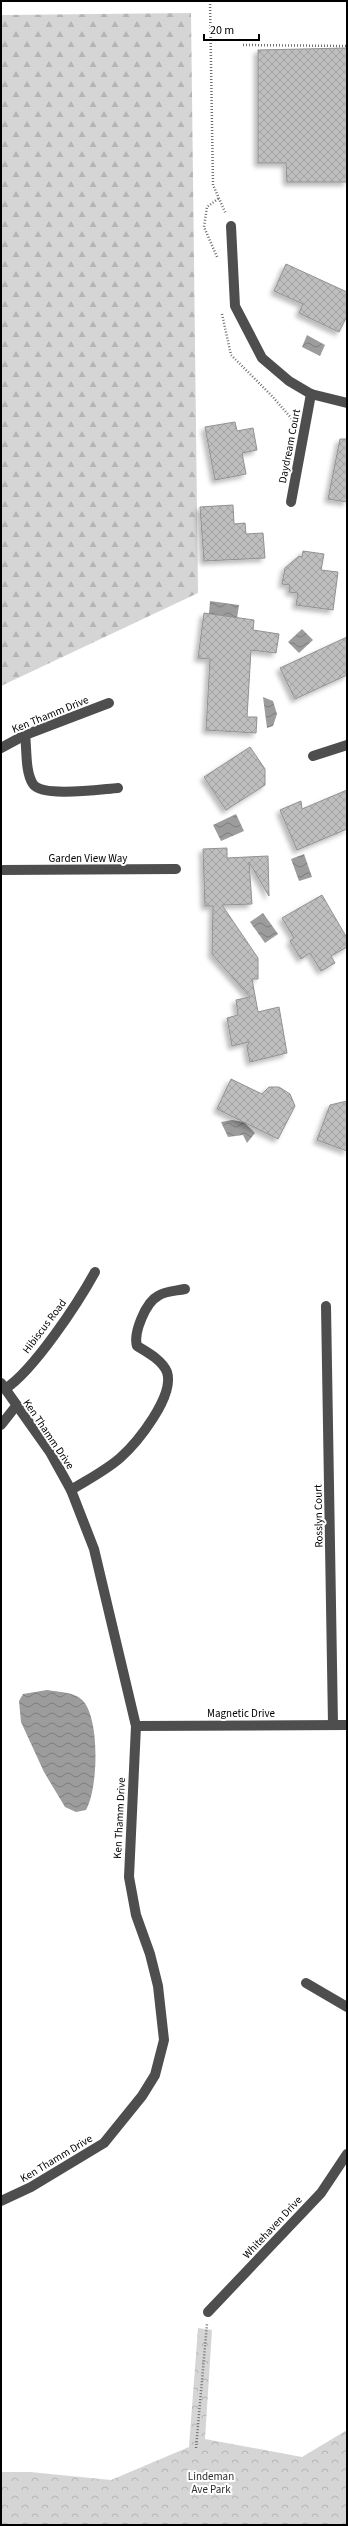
<svg xmlns="http://www.w3.org/2000/svg" width="348" height="2526" viewBox="0 0 348 2526" font-family="'Source Sans 3',sans-serif">
<defs>
<pattern id="forest-firs" width="22" height="20" patternUnits="userSpaceOnUse"><rect width="22" height="20" fill="#d5d5d5"/><path d="M5 1l3.5 6h-7zM16 11l3.5 6h-7z" fill="#b5b5b5"/></pattern>
<pattern id="park-crowns" width="20" height="18" patternUnits="userSpaceOnUse"><rect width="20" height="18" fill="#d5d5d5"/><path d="M2 6a3 3 0 1 1 6 0M12 15a3 3 0 1 1 6 0" fill="none" stroke="#b5b5b5"/></pattern>
<pattern id="water-waves" width="16" height="10" patternUnits="userSpaceOnUse"><rect width="16" height="10" fill="#9c9c9c"/><path d="M0 5q4-4 8 0t8 0" fill="none" stroke="#7d7d7d"/></pattern>
<pattern id="building-cross-hatch" width="8" height="8" patternUnits="userSpaceOnUse"><rect width="8" height="8" fill="#bebebe"/><path d="M0 0l8 8M0 8l8-8" fill="none" stroke="#a2a2a2"/></pattern>
<filter id="shadow"><feDropShadow dx="-3.5" dy="3.5" stdDeviation="2" flood-color="#0004"/></filter>
</defs>
<rect width="100%" height="100%" fill="#fff"/>
<polygon fill="url(#forest-firs)" points="191,13 198,593 1,686 1,15"/>
<polygon fill="url(#park-crowns)" points="198,2328 212,2330 205,2439 302,2457 347,2430 347,2525 1,2525 1,2472 30,2472 111,2480 189,2447"/>
<g fill="url(#water-waves)">
<polygon points="307,335 325,345 320,356 302,347"/>
<polygon points="210,601 239,605 237,618 209,614"/>
<polygon points="302,629 313,640 299,653 288,642"/>
<polygon points="263,697 273,701 277,714 273,726 267,728"/>
<polygon points="236,814 244,831 221,841 213,825"/>
<polygon points="304,854 312,877 299,881 291,859"/>
<polygon points="263,913 278,934 265,943 250,922"/>
<polygon points="232,1120 244,1122 255,1133 247,1143 243,1135 228,1137 221,1122"/>
<path d="M47,1690C58,1692 77,1692 84,1702C100,1722 98,1789 86,1810L76,1812L65,1807L44,1772L21,1722L19,1701L23,1694Z"/>
</g>
<g fill="url(#building-cross-hatch)" stroke="#929292" filter="url(#shadow)">
<polygon points="347,48 347,182 287,182 286,163 258,163 258,50"/>
<polygon points="286,264 347,292 347,316 339,332 299,313 303,304 274,291"/>
<polygon points="235,422 237,431 253,428 257,450 242,453 246,474 215,480 205,427"/>
<polygon points="340,439 347,439 347,502 328,499"/>
<polygon points="233,505 234,524 245,523 246,534 263,533 265,558 204,561 200,507"/>
<polygon points="303,551 324,554 321,570 338,572 333,610 296,605 298,593 289,592 290,585 282,584 285,568 299,556 302,557"/>
<polygon points="204,613 254,620 253,630 279,634 276,653 251,650 247,717 257,717 256,733 206,730 210,659 198,658"/>
<polygon points="347,637 347,675 295,699 280,668"/>
<polygon points="250,747 265,769 265,785 226,810 204,777"/>
<polygon points="347,790 347,829 297,850 280,810 301,801 302,809"/>
<polygon points="227,848 227,858 268,856 269,896 249,862 252,904 222,905 258,958 258,979 252,979 258,1012 279,1007 287,1053 250,1062 247,1047 249,1042 232,1046 227,1018 238,1015 236,1000 250,997 212,954 213,906 205,906 203,849"/>
<polygon points="322,895 347,938 347,947 331,956 335,963 321,971 310,953 301,959 290,941 294,938 282,918"/>
<polygon points="231,1079 262,1094 269,1087 279,1087 290,1094 295,1106 278,1139 217,1109"/>
<polygon points="347,1101 347,1151 317,1140 330,1105"/>
</g>
<g fill="none" stroke-linecap="round" stroke-linejoin="round">
<g stroke="#707070" stroke-width="2.5" stroke-dasharray="1 2" stroke-linecap="butt">
<polyline points="210,1 213,185 226,214"/>
<polyline points="243,45 347,46"/>
<polyline points="217,257 204,227 207,207 219,198"/>
<polyline points="222,314 231,355 272,396 292,419"/>
<polyline points="196,2448 207,2324"/>
</g>
<g stroke="#4e4e4e" stroke-width="10">
<polyline points="231,226 235,306 262,358 289,381 311,394 347,403"/>
<polyline points="291,502 311,394"/>
<path d="M25,735C27,749 25,772 33,784C42,798 102,789 118,788"/>
<polyline points="1,748 25,735 109,703"/>
<polyline points="313,756 347,745"/>
<polyline points="1,870 176,869"/>
<polyline points="326,1306 333,1724"/>
<polyline points="1,1383 50,1452 71,1490 94,1549 136,1726 129,1877 136,1915 150,1954 158,1986 164,2040 155,2075 142,2096 104,2143 31,2187 1,2201"/>
<path d="M5,1389C34,1370 78,1303 95,1272"/>
<polyline points="1,1425 16,1406"/>
<path d="M71,1490C87,1480 105,1471 120,1458C137,1443 175,1396 167,1372C162,1360 147,1352 137,1346C133,1333 146,1302 158,1296C165,1291 176,1291 185,1289"/>
<polyline points="136,1726 347,1725"/>
<polyline points="306,1983 347,2007"/>
<polyline points="208,2312 321,2193 347,2154"/>
</g>
</g>
<g text-anchor="middle" stroke-width="4" stroke-linejoin="round" paint-order="stroke">
<g font-size="11" fill="#000" stroke="#fff">
<text transform="translate(289 446) rotate(-79)" y="4">Daydream Court</text>
<text transform="translate(50 714) rotate(-22)" y="4">Ken Thamm Drive</text>
<text x="88" y="862">Garden View Way</text>
<text transform="translate(44 1326) rotate(-53)" y="4">Hibiscus Road</text>
<text transform="translate(49 1434) rotate(56)" y="4">Ken Thamm Drive</text>
<text transform="translate(318 1516) rotate(-91)" y="4">Rosslyn Court</text>
<text x="241" y="1717">Magnetic Drive</text>
<text transform="translate(119 1818) rotate(-87)" y="4">Ken Thamm Drive</text>
<text transform="translate(56 2158) rotate(-31)" y="4">Ken Thamm Drive</text>
<text transform="translate(272 2227) rotate(-47)" y="4">Whitehaven Drive</text>
</g>
<g font-size="11" fill="#2c2c2c" stroke="#fff">
<text x="211" y="2480">Lindeman<tspan x="211" dy="13">Ave Park</tspan></text>
</g>
</g>
<rect width="348" height="2526" fill="none" stroke="#000000" stroke-width="4"/>
<path d="M204 34v6h55v-6" fill="none" stroke="#000000" stroke-width="2"/>
<text x="210" y="34" font-size="12" fill="#000000" stroke="#ffffff" stroke-width="3" paint-order="stroke">20 m</text>
</svg>
